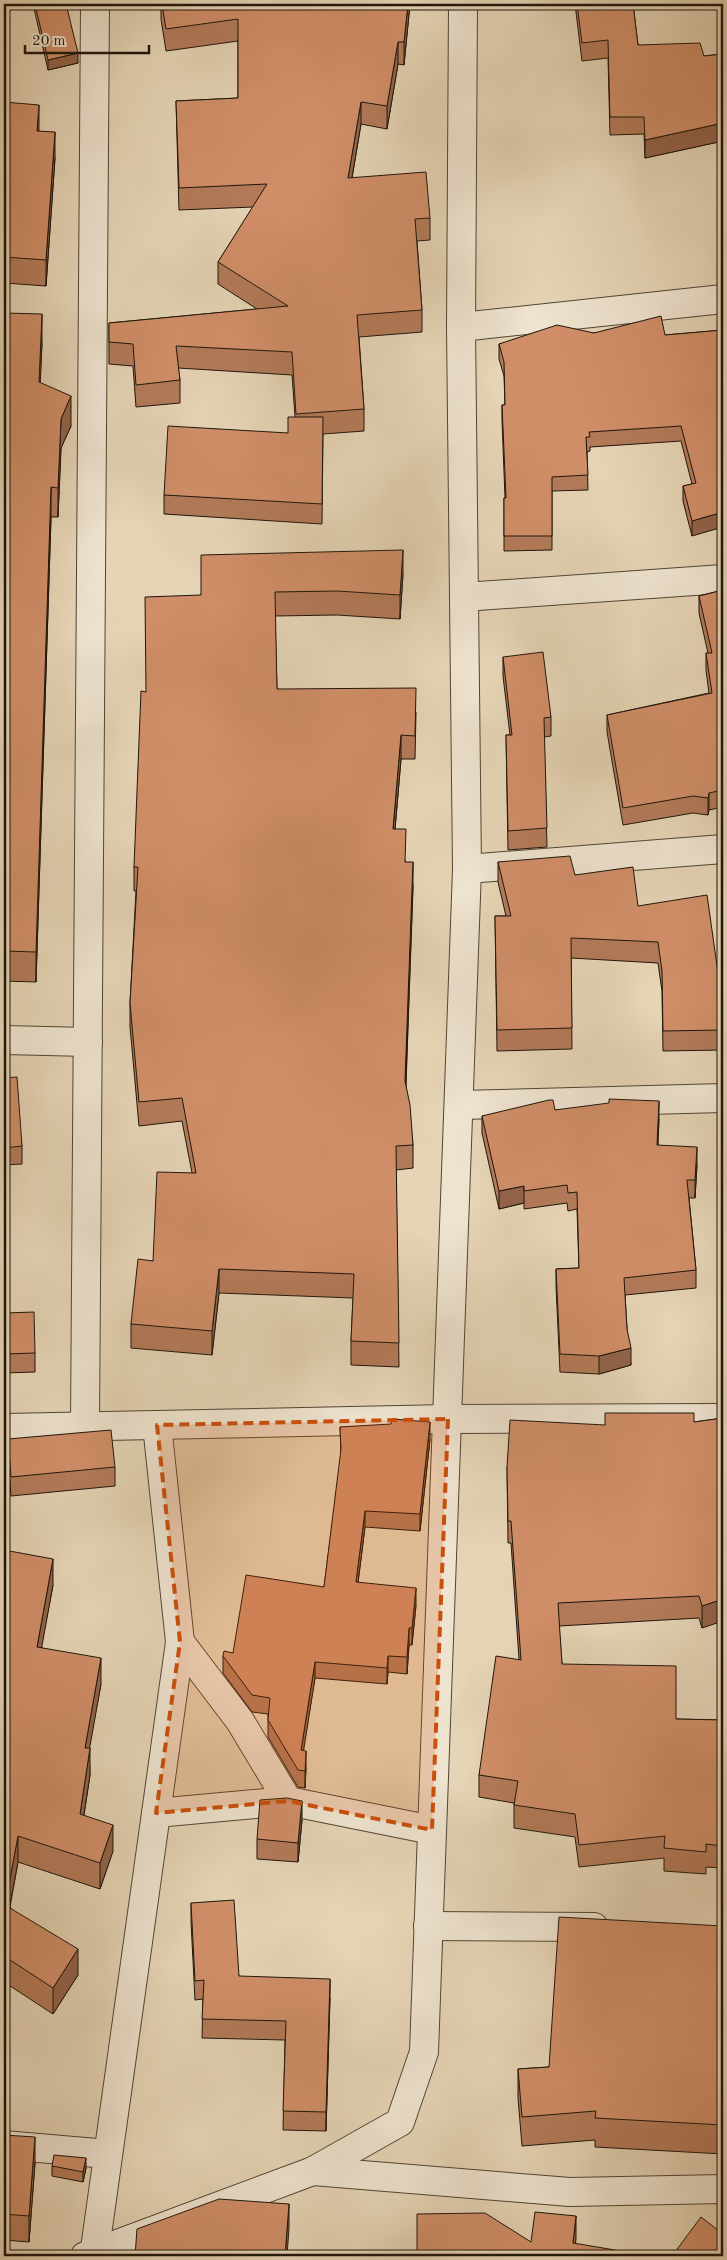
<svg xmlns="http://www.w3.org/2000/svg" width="727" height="2260" viewBox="0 0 727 2260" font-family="'Old Standard TT',serif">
<rect width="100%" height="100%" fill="#e5d4b5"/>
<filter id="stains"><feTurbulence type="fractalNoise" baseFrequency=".004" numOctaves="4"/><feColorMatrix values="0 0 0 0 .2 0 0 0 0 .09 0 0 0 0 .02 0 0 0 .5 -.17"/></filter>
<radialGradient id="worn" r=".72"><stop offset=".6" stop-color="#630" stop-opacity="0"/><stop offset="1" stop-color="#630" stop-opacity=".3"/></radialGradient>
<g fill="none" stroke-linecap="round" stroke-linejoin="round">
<defs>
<g id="minor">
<polyline points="461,327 723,299"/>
<polyline points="464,597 723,579"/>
<polyline points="467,869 723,849"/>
<polyline points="4,1040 88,1042"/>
<polyline points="459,1105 723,1098"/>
<polyline points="85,1426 95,4"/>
<polyline points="4,1428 448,1419 723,1418"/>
<polyline points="180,1642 240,1721 288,1801"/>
<polyline points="156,1813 288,1801 432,1830"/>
<polyline points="428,1926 594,1927"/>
<polyline points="4,2145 108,2154"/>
<polyline points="313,2171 570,2192 723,2189"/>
<polyline points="85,2256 313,2171 400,2122 424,2052 467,869 461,327 463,4"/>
<polyline points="94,2256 180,1642 157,1425"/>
</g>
</defs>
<use href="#minor" stroke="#4f4536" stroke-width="30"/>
<use href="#minor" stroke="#eee3cf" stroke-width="28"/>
</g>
<g fill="#b37a59" stroke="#1d150c">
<polygon points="33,4 66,4 78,63 48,70"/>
<polygon points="161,4 410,4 404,65 398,64 387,129 361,124 352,178 430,218 430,240 417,241 422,310 422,332 359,337 364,409 364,431 323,434 322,524 164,514 164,495 288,433 295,417 292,375 178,368 180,380 180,403 136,407 133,366 109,364 109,323 257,309 218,284 218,262 253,207 179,210 176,101 238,98 238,41 166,51 161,19"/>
<polygon points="575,4 633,4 638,45 704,56 723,54 723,141 645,158 644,134 610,135 608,58 582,61"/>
<polygon points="4,102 39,131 55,158 46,286 4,283"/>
<polygon points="4,313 42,343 40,382 71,426 61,448 58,517 51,517 36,982 4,981"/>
<polygon points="723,330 692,536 683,501 683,486 692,484 681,441 590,447 590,451 587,452 588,490 552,491 552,550 504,551 504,498 505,498 502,420 502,405 505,405 504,376 499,359 499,344 594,333 665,335"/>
<polygon points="403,574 400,619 337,615 275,616 277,689 416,712 415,759 401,759 395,829 413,886 406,1085 413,1145 413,1168 396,1170 399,1367 351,1365 351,1341 353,1298 219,1293 212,1355 131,1348 131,1324 153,1261 192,1173 182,1121 139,1126 130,1027 130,1003 136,891 134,891 134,867 201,595"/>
<polygon points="723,590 723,807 709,810 708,815 693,813 623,825 607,732 607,715 709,693 706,670 706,653 708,653 699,613 699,596"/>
<polygon points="503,657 551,717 551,736 544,737 547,847 508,850 506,735 510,735 503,676"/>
<polygon points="498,862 575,875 638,906 723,1008 723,1050 663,1051 662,991 658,963 571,958 572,1049 497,1051 495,916 506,916 498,882"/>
<polygon points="4,1078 22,1146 22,1164 4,1165"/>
<polygon points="555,1110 659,1119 658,1145 697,1165 695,1198 689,1198 696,1270 696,1288 625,1295 627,1329 631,1365 599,1374 560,1372 556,1287 556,1269 579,1268 577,1209 568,1211 567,1203 524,1209 524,1203 499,1209 482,1133 482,1116"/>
<polygon points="4,1313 35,1353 35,1372 4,1373"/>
<polygon points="723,1418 702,1628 699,1618 559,1626 562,1664 676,1719 723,1720 723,1868 706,1867 706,1874 664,1871 664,1858 579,1867 575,1837 514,1828 514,1803 479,1797 479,1775 519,1659 511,1543 508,1543 507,1467 605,1425 694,1422"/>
<polygon points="340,1427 430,1439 420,1531 365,1527 358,1582 416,1605 412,1645 409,1645 407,1674 388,1672 387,1684 315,1678 303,1750 306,1768 305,1788 298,1787 268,1737 268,1714 252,1712 223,1673 223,1656 233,1653 324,1587 341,1455"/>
<polygon points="8,1439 115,1467 115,1486 11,1496 8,1458"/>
<polygon points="4,1550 53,1585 41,1647 101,1684 89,1748 90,1775 84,1815 113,1851 100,1889 18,1862 10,1907 78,1975 53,2014 4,1982"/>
<polygon points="302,1820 298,1862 257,1859 257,1839"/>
<polygon points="191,1903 239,1976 330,1998 326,2131 283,2130 285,2040 202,2038 203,1999 195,2000 191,1922"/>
<polygon points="723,1926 723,2154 595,2147 595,2140 522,2146 518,2098 518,2069 549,2067"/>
<polygon points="4,2135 35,2163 29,2242 4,2240"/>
<polygon points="52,2166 86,2168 83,2182 52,2176"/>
</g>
<g fill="#926349" stroke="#1d150c">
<polygon points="408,4 410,4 404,65 404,42"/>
<polygon points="8,29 8,55 4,56 4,30"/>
<polygon points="398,42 398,64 387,129 387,106"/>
<polygon points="78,53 78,63 48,70 48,60"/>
<polygon points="361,102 361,124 348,201 348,178"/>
<polygon points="39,105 39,131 37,131"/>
<polygon points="723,123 723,141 645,158 645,140"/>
<polygon points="55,132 55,158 46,286 46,260"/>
<polygon points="42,314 42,343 39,411 39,382"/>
<polygon points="71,396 71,426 61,448 58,517 58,488 61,419"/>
<polygon points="51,487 51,517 36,982 36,952"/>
<polygon points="723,512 723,527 692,536 692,521"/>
<polygon points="403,550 403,574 400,619 400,595"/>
<polygon points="401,735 401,759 393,852 393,829"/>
<polygon points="709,793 709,810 708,815 708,798"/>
<polygon points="413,862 413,886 405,1105 405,1081"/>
<polygon points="659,1101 659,1119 657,1163 657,1145"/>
<polygon points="697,1147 697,1165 695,1198 695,1180"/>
<polygon points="524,1186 524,1203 499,1209 499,1191"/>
<polygon points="7,1193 7,1210 4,1211 4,1194"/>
<polygon points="219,1269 219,1293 212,1355 212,1331"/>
<polygon points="631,1348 631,1365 599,1374 599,1356"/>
<polygon points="430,1422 430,1439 420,1531 420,1514"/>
<polygon points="365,1511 365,1527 356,1599 356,1582"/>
<polygon points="53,1559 53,1585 37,1673 37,1647"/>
<polygon points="416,1588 416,1605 412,1645 412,1628"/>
<polygon points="723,1599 723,1621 702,1628 702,1606"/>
<polygon points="409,1628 409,1645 407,1674 407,1657"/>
<polygon points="388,1656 388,1672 387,1684 387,1668"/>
<polygon points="101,1658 101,1684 85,1774 85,1748"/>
<polygon points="315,1662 315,1678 301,1767 301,1750"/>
<polygon points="90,1748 90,1775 80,1840 80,1814"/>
<polygon points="306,1751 306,1768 305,1788 305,1771"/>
<polygon points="302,1801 302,1820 298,1862 298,1843"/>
<polygon points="113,1825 113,1851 100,1889 100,1863"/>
<polygon points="18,1836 18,1862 5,1931 5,1905"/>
<polygon points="78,1949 78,1975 53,2014 53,1988"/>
<polygon points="330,1979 330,1998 326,2131 326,2112"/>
<polygon points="35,2137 35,2163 29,2242 29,2216"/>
<polygon points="86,2158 86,2168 83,2182 83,2172"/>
<polygon points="289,2204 289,2228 287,2256 285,2256"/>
<polygon points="576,2216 576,2239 574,2256 573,2243"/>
</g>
<g fill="#d08e68" stroke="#1d150c">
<polygon points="35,4 66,4 78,53 48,60"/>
<polygon points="162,4 408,4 404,42 398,42 387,106 361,102 348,178 426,172 430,218 415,219 422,310 357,315 364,409 296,414 292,352 176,346 180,380 136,385 133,344 109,342 109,323 288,306 218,262 267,184 179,188 176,101 238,98 238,19 166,29"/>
<polygon points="577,4 633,4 638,45 700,43 704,56 723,54 723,123 645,140 644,117 610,117 608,40 582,43"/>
<polygon points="4,15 8,29 4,30"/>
<polygon points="4,102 39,105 37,131 55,132 46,260 4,257"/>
<polygon points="4,313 42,314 39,382 71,396 61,419 58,488 51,487 36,952 4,951"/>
<polygon points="661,316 665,335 723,330 723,512 692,521 683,486 696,483 681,426 589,432 590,437 586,437 588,475 552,477 552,536 504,536 504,498 506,498 502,405 505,405 504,362 499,344 557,325 594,333"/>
<polygon points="288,417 323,417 322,504 164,495 168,426 288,433"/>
<polygon points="403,550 400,595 337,591 275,592 277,689 416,688 415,736 401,735 393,829 406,829 405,862 413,862 405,1081 410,1105 413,1145 396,1146 399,1343 351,1341 354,1274 219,1269 212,1331 131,1324 138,1259 153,1261 157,1172 196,1173 182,1098 139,1102 130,1003 138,867 134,867 141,691 146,692 145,597 201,595 201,555"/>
<polygon points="723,590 723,790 709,793 708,798 693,796 623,808 607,715 712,693 706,653 712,653 699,596"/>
<polygon points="543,652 551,717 544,718 547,828 508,831 506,735 512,735 503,657"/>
<polygon points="570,856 575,875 633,867 638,906 707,895 723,1008 723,1030 663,1031 662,971 658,942 571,938 572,1028 497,1030 495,916 511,916 498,862"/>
<polygon points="17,1077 22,1146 4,1148 4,1078"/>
<polygon points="609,1099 659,1101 657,1145 697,1147 695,1180 687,1180 696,1270 624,1278 627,1329 631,1348 599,1356 560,1354 556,1269 579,1268 577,1192 568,1193 567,1185 524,1191 524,1186 499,1191 482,1116 549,1100 553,1100 555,1110 609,1103"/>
<polygon points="4,1183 7,1193 4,1194"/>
<polygon points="34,1312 35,1353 4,1354 4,1313"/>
<polygon points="605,1413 694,1413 694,1422 723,1418 723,1599 702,1606 699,1596 558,1603 562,1664 676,1666 676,1719 723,1720 723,1846 706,1844 706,1852 664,1848 665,1836 579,1845 575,1814 514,1805 518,1781 479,1775 496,1656 521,1660 511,1521 508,1521 507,1467 510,1420 605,1425"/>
<polygon points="392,1419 430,1422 420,1514 365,1511 356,1582 416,1588 412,1628 409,1628 407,1657 388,1656 387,1668 315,1662 301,1750 306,1751 305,1771 298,1770 268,1720 270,1698 252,1695 223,1656 224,1651 233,1653 246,1575 324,1587 341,1449 340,1427 391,1424"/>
<polygon points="111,1430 115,1467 11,1477 8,1439"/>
<polygon points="4,1550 53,1559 37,1647 101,1658 85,1748 90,1748 80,1814 113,1825 100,1863 18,1836 5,1905 78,1949 53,1988 4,1956"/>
<polygon points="287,1798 302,1801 298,1843 257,1839 260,1800"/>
<polygon points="234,1900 239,1976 330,1979 326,2112 283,2111 286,2021 202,2019 204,1980 195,1981 191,1903"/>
<polygon points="559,1917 723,1926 723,2125 595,2118 596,2111 522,2117 518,2069 549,2067"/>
<polygon points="4,2135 35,2137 29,2216 4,2214"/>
<polygon points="54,2155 86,2158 83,2172 52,2166"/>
<polygon points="219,2199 289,2204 285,2256 135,2256 137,2229"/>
<polygon points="535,2212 576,2216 573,2243 651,2256 417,2256 417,2214 485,2213 531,2242"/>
<polygon points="701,2217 723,2234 723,2256 672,2256"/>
</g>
<path fill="#ca4f0c" fill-opacity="0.2" stroke="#ca4f0c" stroke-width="4" stroke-dasharray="10 6" stroke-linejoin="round" d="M448,1419L432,1830L288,1801L156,1813L180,1642L157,1425Z"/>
<rect width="727" height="2260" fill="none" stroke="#e5d4b5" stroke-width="20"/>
<rect x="5" y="5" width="717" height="2250" fill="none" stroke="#1d150c" stroke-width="2.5"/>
<rect x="10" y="10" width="707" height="2240" fill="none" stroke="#1d150c"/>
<path d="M25 45v8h124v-8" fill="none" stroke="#1d150c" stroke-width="2.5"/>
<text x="32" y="45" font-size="15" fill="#1d150c" stroke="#eee3cf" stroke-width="4" paint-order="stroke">20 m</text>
<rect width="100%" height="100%" filter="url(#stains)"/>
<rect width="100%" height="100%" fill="url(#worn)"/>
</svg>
